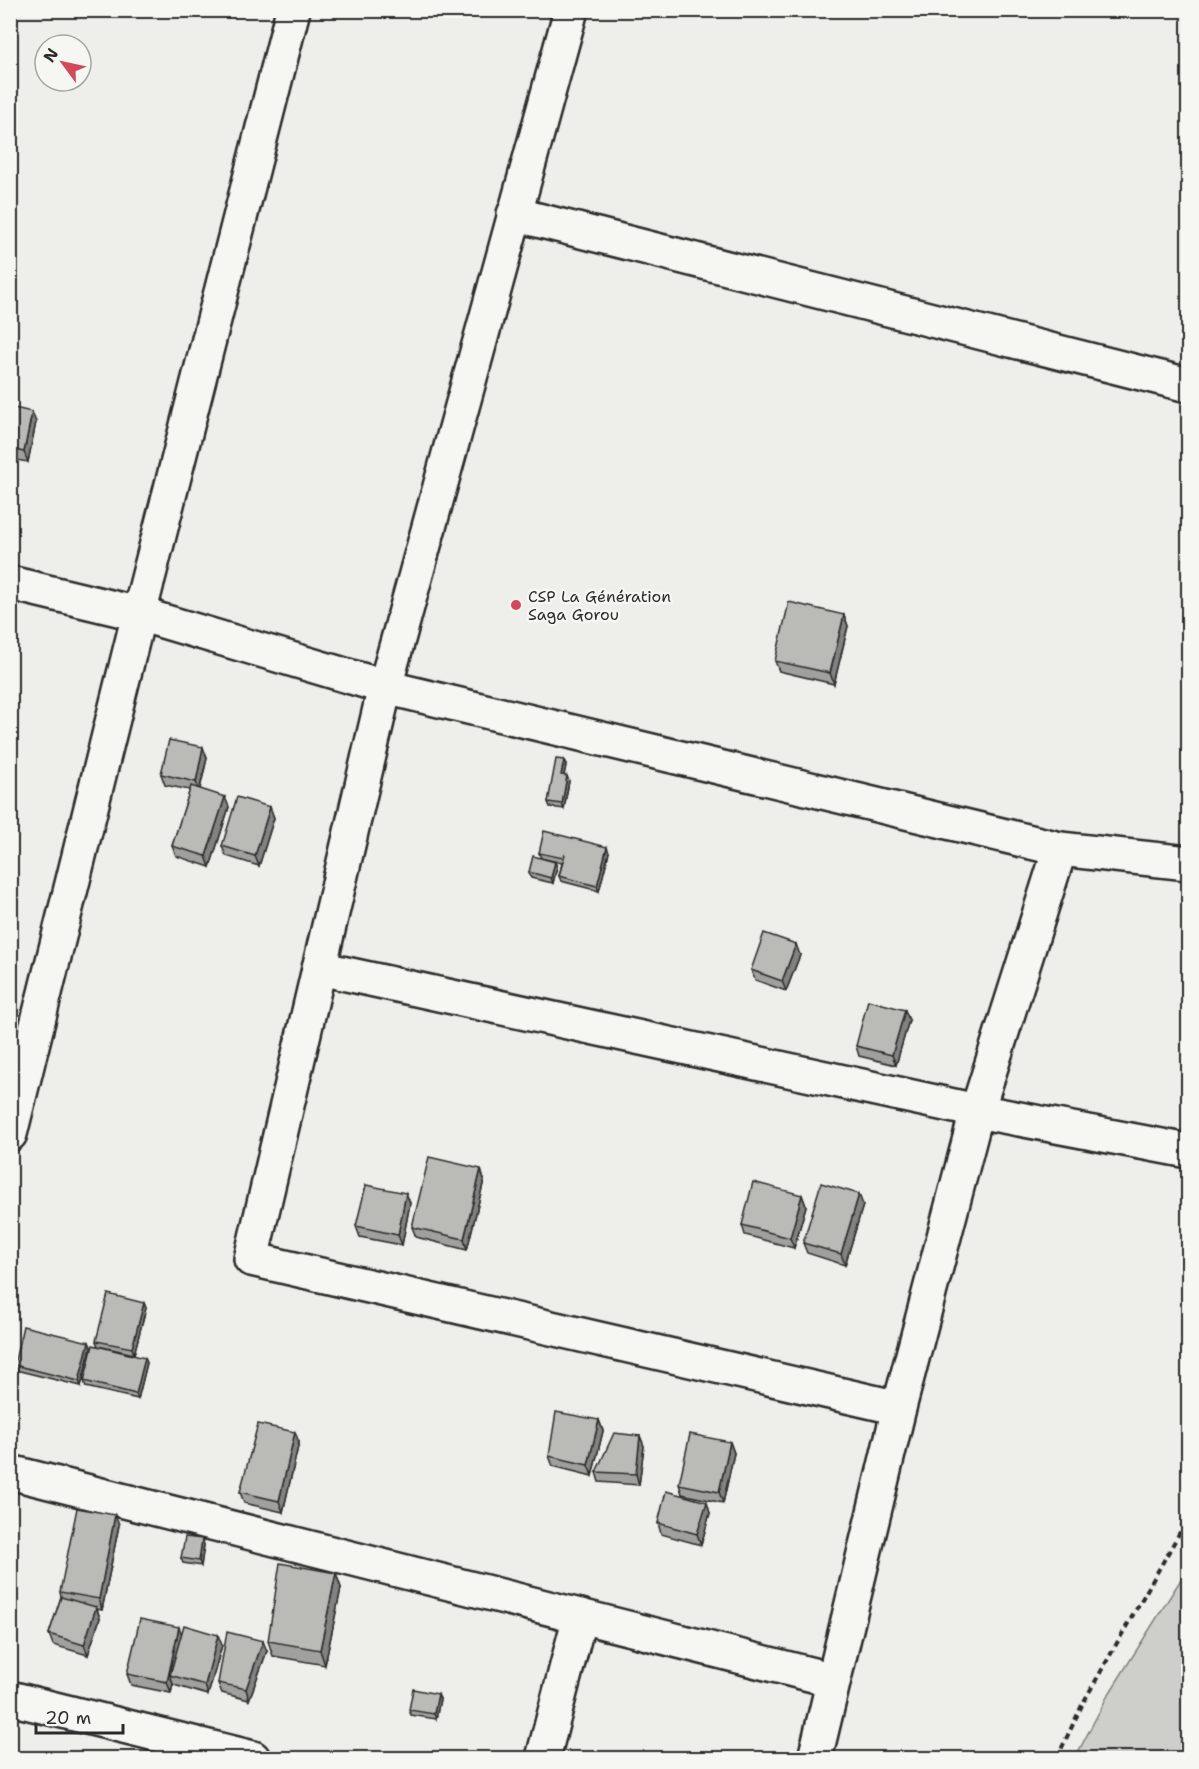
<svg xmlns="http://www.w3.org/2000/svg" width="1199" height="1769" viewBox="0 0 1199 1769" font-family="'Shantell Sans',sans-serif">
<rect width="100%" height="100%" fill="#eeeeea"/>
<filter id="ink" filterUnits="userSpaceOnUse"><feTurbulence type="fractalNoise" baseFrequency=".0167" numOctaves="2"/><feDisplacementMap in="SourceGraphic" scale="12" xChannelSelector="R" yChannelSelector="G"/><feConvolveMatrix kernelMatrix="1 2 1 2 8 2 1 2 1" color-interpolation-filters="sRGB"/></filter>
<g filter="url(#ink)">
<polygon fill="#cececa" stroke="#7c7c7a" stroke-width="1.5" points="1188,1568 1188,1758 1075,1758 1107,1697"/>
<g fill="none" stroke-linecap="round" stroke-linejoin="round">
<defs>
<g id="minor">
<polyline points="571,10 385,687 251,1259 899,1408"/>
<polyline points="514,214 1188,385"/>
<polyline points="10,583 139,614 385,687 1060,849 1188,863"/>
<polyline points="319,968 977,1111 1188,1151"/>
<polyline points="10,1134 139,614 293,10"/>
<polyline points="10,1472 833,1680"/>
<polyline points="10,1698 253,1758"/>
<polyline points="543,1758 580,1616"/>
<polyline points="815,1758 899,1408 977,1111 1060,849"/>
</g>
</defs>
<use href="#minor" stroke="#2b2b2b" stroke-width="38"/>
<polyline stroke="#2b2b2b" stroke-width="4" stroke-dasharray="6 4.5" stroke-linecap="butt" points="1057,1758 1083,1703 1180,1532 1188,1508"/>
<use href="#minor" stroke="#f6f6f2" stroke-width="33"/>
</g>
<g fill="#a0a09d" stroke="#2b2b2b" stroke-width="1.5">
<polygon points="10,407 36,422 28,462 10,459"/>
<polygon points="844,615 848,626 834,684 779,671 775,661"/>
<polygon points="207,758 200,789 229,807 210,867 176,856 172,846 190,790 165,785 161,774"/>
<polygon points="564,760 566,765 564,775 569,781 564,809 550,807 548,802"/>
<polygon points="270,807 274,818 259,866 226,856 222,846"/>
<polygon points="609,852 599,891 561,881 559,876 562,863 541,858 539,853"/>
<polygon points="555,862 557,867 553,883 531,878 529,872"/>
<polygon points="800,955 786,991 755,980 751,970"/>
<polygon points="909,1020 896,1065 859,1056 856,1046"/>
<polygon points="484,1180 467,1250 416,1237 412,1227"/>
<polygon points="406,1193 410,1203 402,1245 360,1237 356,1226"/>
<polygon points="802,1195 806,1206 794,1248 745,1235 742,1225"/>
<polygon points="863,1205 845,1265 807,1253 803,1243"/>
<polygon points="144,1303 146,1308 134,1354 98,1346 96,1341"/>
<polygon points="89,1342 91,1347 81,1386 16,1370 14,1365"/>
<polygon points="145,1358 147,1363 138,1399 86,1387 84,1381"/>
<polygon points="599,1420 603,1431 592,1476 553,1466 549,1456"/>
<polygon points="640,1436 644,1446 639,1485 599,1482 596,1472"/>
<polygon points="299,1442 283,1512 244,1503 240,1492"/>
<polygon points="730,1442 734,1453 723,1503 682,1494 679,1484"/>
<polygon points="710,1513 701,1545 661,1534 658,1523"/>
<polygon points="119,1525 102,1610 97,1609 100,1618 88,1655 53,1645 49,1634 61,1597 60,1592"/>
<polygon points="204,1545 201,1566 183,1563 181,1558"/>
<polygon points="336,1573 341,1588 325,1665 273,1656 268,1641"/>
<polygon points="181,1633 222,1645 208,1695 174,1685 173,1684 171,1693 131,1685 127,1674"/>
<polygon points="267,1651 249,1700 222,1693 218,1683"/>
<polygon points="440,1699 436,1719 411,1715 409,1710"/>
</g>
<g fill="#828280" stroke="#2b2b2b" stroke-width="1.5">
<polygon points="32,412 36,422 28,462 24,452"/>
<polygon points="844,615 848,626 834,684 830,673"/>
<polygon points="203,747 207,758 199,792 196,782"/>
<polygon points="564,760 566,765 563,780 561,775"/>
<polygon points="567,776 569,781 564,809 562,804"/>
<polygon points="225,797 229,807 210,867 206,856"/>
<polygon points="270,807 274,818 259,866 255,856"/>
<polygon points="607,847 609,852 599,891 597,886"/>
<polygon points="555,862 557,867 553,883 551,878"/>
<polygon points="796,944 800,955 786,991 782,981"/>
<polygon points="905,1010 909,1020 896,1065 892,1055"/>
<polygon points="481,1169 484,1180 467,1250 464,1239"/>
<polygon points="406,1193 410,1203 402,1245 398,1235"/>
<polygon points="859,1194 863,1205 845,1265 841,1254"/>
<polygon points="802,1195 806,1206 794,1248 790,1238"/>
<polygon points="144,1303 146,1308 134,1354 132,1348"/>
<polygon points="89,1342 91,1347 81,1386 79,1381"/>
<polygon points="145,1358 147,1363 138,1399 136,1394"/>
<polygon points="12,1385 15,1395 10,1416 10,1390"/>
<polygon points="599,1420 603,1431 592,1476 588,1465"/>
<polygon points="295,1432 299,1442 283,1512 279,1501"/>
<polygon points="640,1436 644,1446 639,1485 636,1474"/>
<polygon points="730,1442 734,1453 723,1503 719,1492"/>
<polygon points="707,1502 710,1513 701,1545 697,1534"/>
<polygon points="115,1515 119,1525 102,1610 99,1599"/>
<polygon points="202,1539 204,1545 201,1566 199,1561"/>
<polygon points="336,1573 341,1588 325,1665 320,1650"/>
<polygon points="96,1607 100,1618 88,1655 84,1645"/>
<polygon points="179,1627 183,1637 170,1675 173,1684 171,1693 167,1682"/>
<polygon points="218,1635 222,1645 208,1695 205,1685"/>
<polygon points="263,1641 267,1651 249,1700 246,1689"/>
<polygon points="438,1694 440,1699 436,1719 434,1714"/>
</g>
<g fill="#babab7" stroke="#2b2b2b" stroke-width="1.5">
<polygon points="10,407 32,412 24,452 10,449"/>
<polygon points="789,602 844,615 830,673 775,661"/>
<polygon points="169,740 203,747 196,782 161,774"/>
<polygon points="556,759 564,760 561,775 567,776 562,804 548,802"/>
<polygon points="191,786 225,797 206,856 172,846"/>
<polygon points="237,797 270,807 255,856 222,846"/>
<polygon points="544,831 607,847 597,886 559,876 565,854 563,858 539,853"/>
<polygon points="533,856 555,862 551,878 529,872"/>
<polygon points="764,933 796,944 782,981 751,970"/>
<polygon points="868,1000 905,1010 892,1055 856,1046"/>
<polygon points="429,1157 481,1169 464,1239 412,1227"/>
<polygon points="753,1182 802,1195 790,1238 742,1225"/>
<polygon points="821,1183 859,1194 841,1254 803,1243"/>
<polygon points="366,1185 406,1193 398,1235 356,1226"/>
<polygon points="108,1294 144,1303 132,1348 96,1341"/>
<polygon points="23,1326 89,1342 79,1381 14,1365"/>
<polygon points="93,1345 145,1358 136,1394 84,1381"/>
<polygon points="556,1412 599,1420 588,1465 549,1456"/>
<polygon points="258,1424 295,1432 279,1501 240,1492"/>
<polygon points="614,1433 640,1436 636,1474 596,1472"/>
<polygon points="690,1434 730,1442 719,1492 679,1484"/>
<polygon points="666,1491 707,1502 697,1534 658,1523"/>
<polygon points="77,1508 115,1515 99,1599 60,1592"/>
<polygon points="185,1537 202,1539 199,1561 181,1558"/>
<polygon points="280,1563 336,1573 320,1650 268,1641"/>
<polygon points="61,1597 96,1607 84,1645 49,1634"/>
<polygon points="140,1619 179,1627 167,1682 127,1674"/>
<polygon points="184,1625 218,1635 205,1685 170,1675"/>
<polygon points="227,1632 263,1641 246,1689 218,1683"/>
<polygon points="413,1689 438,1694 434,1714 409,1710"/>
</g>
</g>
<circle fill="#d1495b" stroke="#f6f6f2" stroke-width="2" cx="516" cy="605" r="6"/>
<g text-anchor="middle" stroke-width="5" stroke-linejoin="round" paint-order="stroke">
<g font-size="16" fill="#2b2b2b" stroke="#f6f6f2" text-anchor="start">
<text x="528" y="602">CSP La Génération<tspan x="528" dy="18">Saga Gorou</tspan></text>
</g>
</g>
<rect width="1199" height="1769" fill="none" stroke="#f6f6f2" stroke-width="36"/>
<rect x="18" y="18" width="1163" height="1733" fill="none" stroke="#2b2b2b" stroke-width="2" filter="url(#ink)"/>
<g transform="translate(63 63) rotate(303)"><circle r="28" fill="#f6f6f2" stroke="#a5a5a2" stroke-width="1.5"/>
<path d="M0-4.5L10 22L0 15L-10 22Z" fill="#d1495b"/>
<text y="-9" font-size="16" font-weight="bold" text-anchor="middle" fill="#2b2b2b">N</text>
</g>
<path d="M36 1724v9h87v-9" fill="none" stroke="#2b2b2b" stroke-width="3"/>
<text x="45" y="1724" font-size="18" fill="#2b2b2b" stroke="#f6f6f2" stroke-width="4.5" paint-order="stroke">20 m</text>
</svg>
